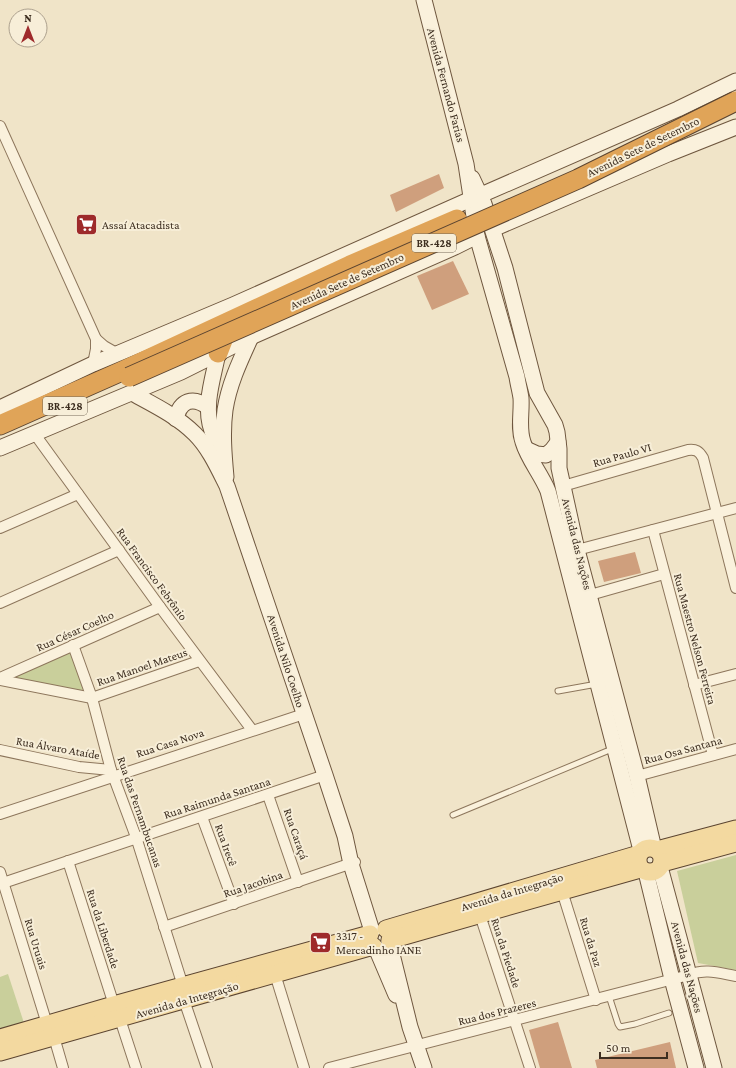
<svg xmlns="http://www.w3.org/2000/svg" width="736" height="1068" viewBox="0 0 736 1068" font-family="'Crimson Pro',serif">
<rect width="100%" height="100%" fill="#f0e4c8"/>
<g fill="#c9cf9b">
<polygon points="71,652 89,696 4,679"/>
<polygon points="736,855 736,970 698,963 677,871"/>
<polygon points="8,974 24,1023 0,1030 0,977"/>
</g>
<g fill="#cf9f7d">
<polygon points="439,174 444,188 396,212 390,195"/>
<polygon points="453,261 469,294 432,310 417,276"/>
<polygon points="635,552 641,573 604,582 598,561"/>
<polygon points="558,1022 572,1068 540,1068 529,1030"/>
<polygon points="670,1042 676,1068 597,1068 595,1060"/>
</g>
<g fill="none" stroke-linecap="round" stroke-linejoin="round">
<defs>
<g id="lane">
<polyline points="558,691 597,684"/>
<polyline points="453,815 612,749"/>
<polyline points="609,996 618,1024 620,1027 635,1024 669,1013"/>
</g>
<g id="street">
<polyline points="0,126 96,339 96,349 93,364"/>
<polyline points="96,339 104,346 118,354"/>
<polyline points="34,433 160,607 252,730"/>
<path d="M563,486L688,450C696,449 699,451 703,458L736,588"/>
<polyline points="0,528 78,494"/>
<polyline points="653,530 713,755"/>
<polyline points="577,550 736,508"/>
<polyline points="590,595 664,574"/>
<polyline points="0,603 119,550"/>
<polyline points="73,645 92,698 111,770 136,837 183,986"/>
<polyline points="0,678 160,607"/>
<polyline points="0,680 92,698 199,661"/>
<polyline points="694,685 736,674"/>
<polyline points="0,750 79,767 111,770"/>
<polyline points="637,776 736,749"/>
<polyline points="268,795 298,882"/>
<polyline points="0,814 304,714"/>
<polyline points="202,817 234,904"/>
<polyline points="68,861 114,1005"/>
<polyline points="0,872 47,1024"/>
<polyline points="3,883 325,775"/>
<polyline points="562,891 596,1000"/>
<polyline points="480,915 530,1068"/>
<polyline points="164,927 355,862"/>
<polyline points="275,974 304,1068"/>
<polyline points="184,1000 207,1068"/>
<polyline points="120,1019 136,1068"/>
<polyline points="54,1037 63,1068"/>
<path d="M329,1068L689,975C705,968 719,973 736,976"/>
</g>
<g id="secondary">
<path d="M424,0L466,164L477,236L517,377C518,384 520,391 521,398C522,413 518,428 523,442C528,459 541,474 548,491L641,850"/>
<polyline points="472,178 484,204 505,268 537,393 555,425 557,432 559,449 559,468 577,550 637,776 654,849"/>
<polyline points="481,195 678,109 736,81"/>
<polyline points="493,229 668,154 736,127"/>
<path d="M218,353C213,379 203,406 212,431C214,438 219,444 222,451"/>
<path d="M132,393C154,405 177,416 195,434C209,448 218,468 227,486L325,775L345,836L351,864L372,931"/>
<polyline points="0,408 93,364 233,305 471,199"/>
<path d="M176,419C180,400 193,396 208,407"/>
<polyline points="0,448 181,372 251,337 455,247 477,236"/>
<polyline points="526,449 537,454 546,455 552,450 558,442"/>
<path d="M226,477C224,455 222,432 225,410C229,384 240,361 251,337"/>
<polyline points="660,867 714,1068"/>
<polyline points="646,872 672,979 696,1068"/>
<polyline points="389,942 410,1027 424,1068"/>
<polyline points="376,948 396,995"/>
</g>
<g id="primary">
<circle cx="650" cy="860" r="12"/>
<polyline points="657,850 736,829"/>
<polyline points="662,863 736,843"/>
<polyline points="386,929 639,854"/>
<polyline points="390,940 640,869"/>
<polyline points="0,1038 114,1005 370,934"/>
<polyline points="0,1052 373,946"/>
</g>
<g id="highway">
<polyline points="218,353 225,335"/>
<polyline points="0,425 122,371 350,265 457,219"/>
</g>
</defs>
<use href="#lane" stroke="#8d765c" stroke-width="7"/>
<use href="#street" stroke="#8d765c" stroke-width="12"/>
<use href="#secondary" stroke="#6f573f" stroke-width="17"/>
<use href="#primary" stroke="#5b4430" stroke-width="19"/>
<use href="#highway" stroke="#5b4430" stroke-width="21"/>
<use href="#lane" stroke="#faf1dc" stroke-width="5"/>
<use href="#street" stroke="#faf1dc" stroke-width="10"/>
<use href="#secondary" stroke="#faf1dc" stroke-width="15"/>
<use href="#primary" stroke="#f3d9a0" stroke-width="17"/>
<use href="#highway" stroke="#e0a458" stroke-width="19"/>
<defs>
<polyline id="highway-bridge" points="129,377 578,179 736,101"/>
</defs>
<use href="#highway-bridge" stroke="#5b4430" stroke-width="21" stroke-linecap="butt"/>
<use href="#highway-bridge" stroke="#e0a458" stroke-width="19"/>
</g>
<defs>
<symbol id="supermarket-square" viewBox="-11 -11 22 22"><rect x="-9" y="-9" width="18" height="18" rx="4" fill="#9e2a2b" stroke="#f7eed8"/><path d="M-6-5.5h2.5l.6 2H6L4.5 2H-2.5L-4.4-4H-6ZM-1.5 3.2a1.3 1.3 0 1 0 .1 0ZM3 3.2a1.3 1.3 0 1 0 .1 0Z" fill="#fff"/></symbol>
</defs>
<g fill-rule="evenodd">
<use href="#supermarket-square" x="74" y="212" width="25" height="25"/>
<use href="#supermarket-square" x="308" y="930" width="25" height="25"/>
</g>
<g text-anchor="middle" stroke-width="4" stroke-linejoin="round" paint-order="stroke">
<g fill="#f7eed8" stroke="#756857" stroke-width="1">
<rect x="412" y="234" width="44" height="18" rx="3"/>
<rect x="43" y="397" width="44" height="18" rx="3"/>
</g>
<g font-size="11" font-weight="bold" fill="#3d2e20">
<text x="434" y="247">BR-428</text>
<text x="65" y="410">BR-428</text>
</g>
<g font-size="12" fill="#3d2e20" stroke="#f7eed8">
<text transform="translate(446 85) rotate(75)" y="4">Avenida Fernando Farias</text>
<text transform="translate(643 147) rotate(-26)" y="4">Avenida Sete de Setembro</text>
<text transform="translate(347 281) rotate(-24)" y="4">Avenida Sete de Setembro</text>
<text transform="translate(622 455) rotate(-16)" y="4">Rua Paulo VI</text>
<text transform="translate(577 544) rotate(76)" y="4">Avenida das Nações</text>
<text transform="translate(152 574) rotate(54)" y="4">Rua Francisco Febrônio</text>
<text transform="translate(75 631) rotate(-24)" y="4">Rua César Coelho</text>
<text transform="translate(695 639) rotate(75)" y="4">Rua Maestro Nelson Ferreira</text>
<text transform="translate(286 661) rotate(72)" y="4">Avenida Nilo Coelho</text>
<text transform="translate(142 667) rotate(-19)" y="4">Rua Manoel Mateus</text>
<text transform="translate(170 743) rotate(-18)" y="4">Rua Casa Nova</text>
<text transform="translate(58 748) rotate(10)" y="4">Rua Álvaro Ataíde</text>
<text transform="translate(683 750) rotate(-15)" y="4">Rua Osa Santana</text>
<text transform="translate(217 798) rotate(-18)" y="4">Rua Raimunda Santana</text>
<text transform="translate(140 812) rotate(71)" y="4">Rua das Pernambucanas</text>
<text transform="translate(296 834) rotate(71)" y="4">Rua Caraçá</text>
<text transform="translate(226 845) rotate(70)" y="4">Rua Irecê</text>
<text transform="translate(253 884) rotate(-19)" y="4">Rua Jacobina</text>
<text transform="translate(512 892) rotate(-17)" y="4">Avenida da Integração</text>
<text transform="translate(103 929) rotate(72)" y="4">Rua da Liberdade</text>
<text transform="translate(591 942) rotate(73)" y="4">Rua da Paz</text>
<text transform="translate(36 944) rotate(73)" y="4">Rua Uruais</text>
<text transform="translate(506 953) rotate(72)" y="4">Rua da Piedade</text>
<text transform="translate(687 967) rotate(75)" y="4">Avenida das Nações</text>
<text transform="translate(187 1000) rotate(-16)" y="4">Avenida da Integração</text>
<text transform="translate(497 1012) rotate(-14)" y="4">Rua dos Prazeres</text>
</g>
<g font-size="12" fill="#3d2e20" stroke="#f7eed8" text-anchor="start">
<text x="102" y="229">Assaí Atacadista</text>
<text x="336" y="940">3317 -<tspan x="336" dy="14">Mercadinho IANE</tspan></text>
</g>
</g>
<g transform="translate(28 28)"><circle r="19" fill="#f7eed8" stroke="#ada18e"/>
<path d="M0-3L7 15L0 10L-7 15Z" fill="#9e2a2b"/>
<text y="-6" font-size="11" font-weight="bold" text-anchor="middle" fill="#3d2e20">N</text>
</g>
<path d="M600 1052v6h67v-6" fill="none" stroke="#3d2e20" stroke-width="2"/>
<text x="606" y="1052" font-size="12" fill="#3d2e20" stroke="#f7eed8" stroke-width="3" paint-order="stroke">50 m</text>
</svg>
